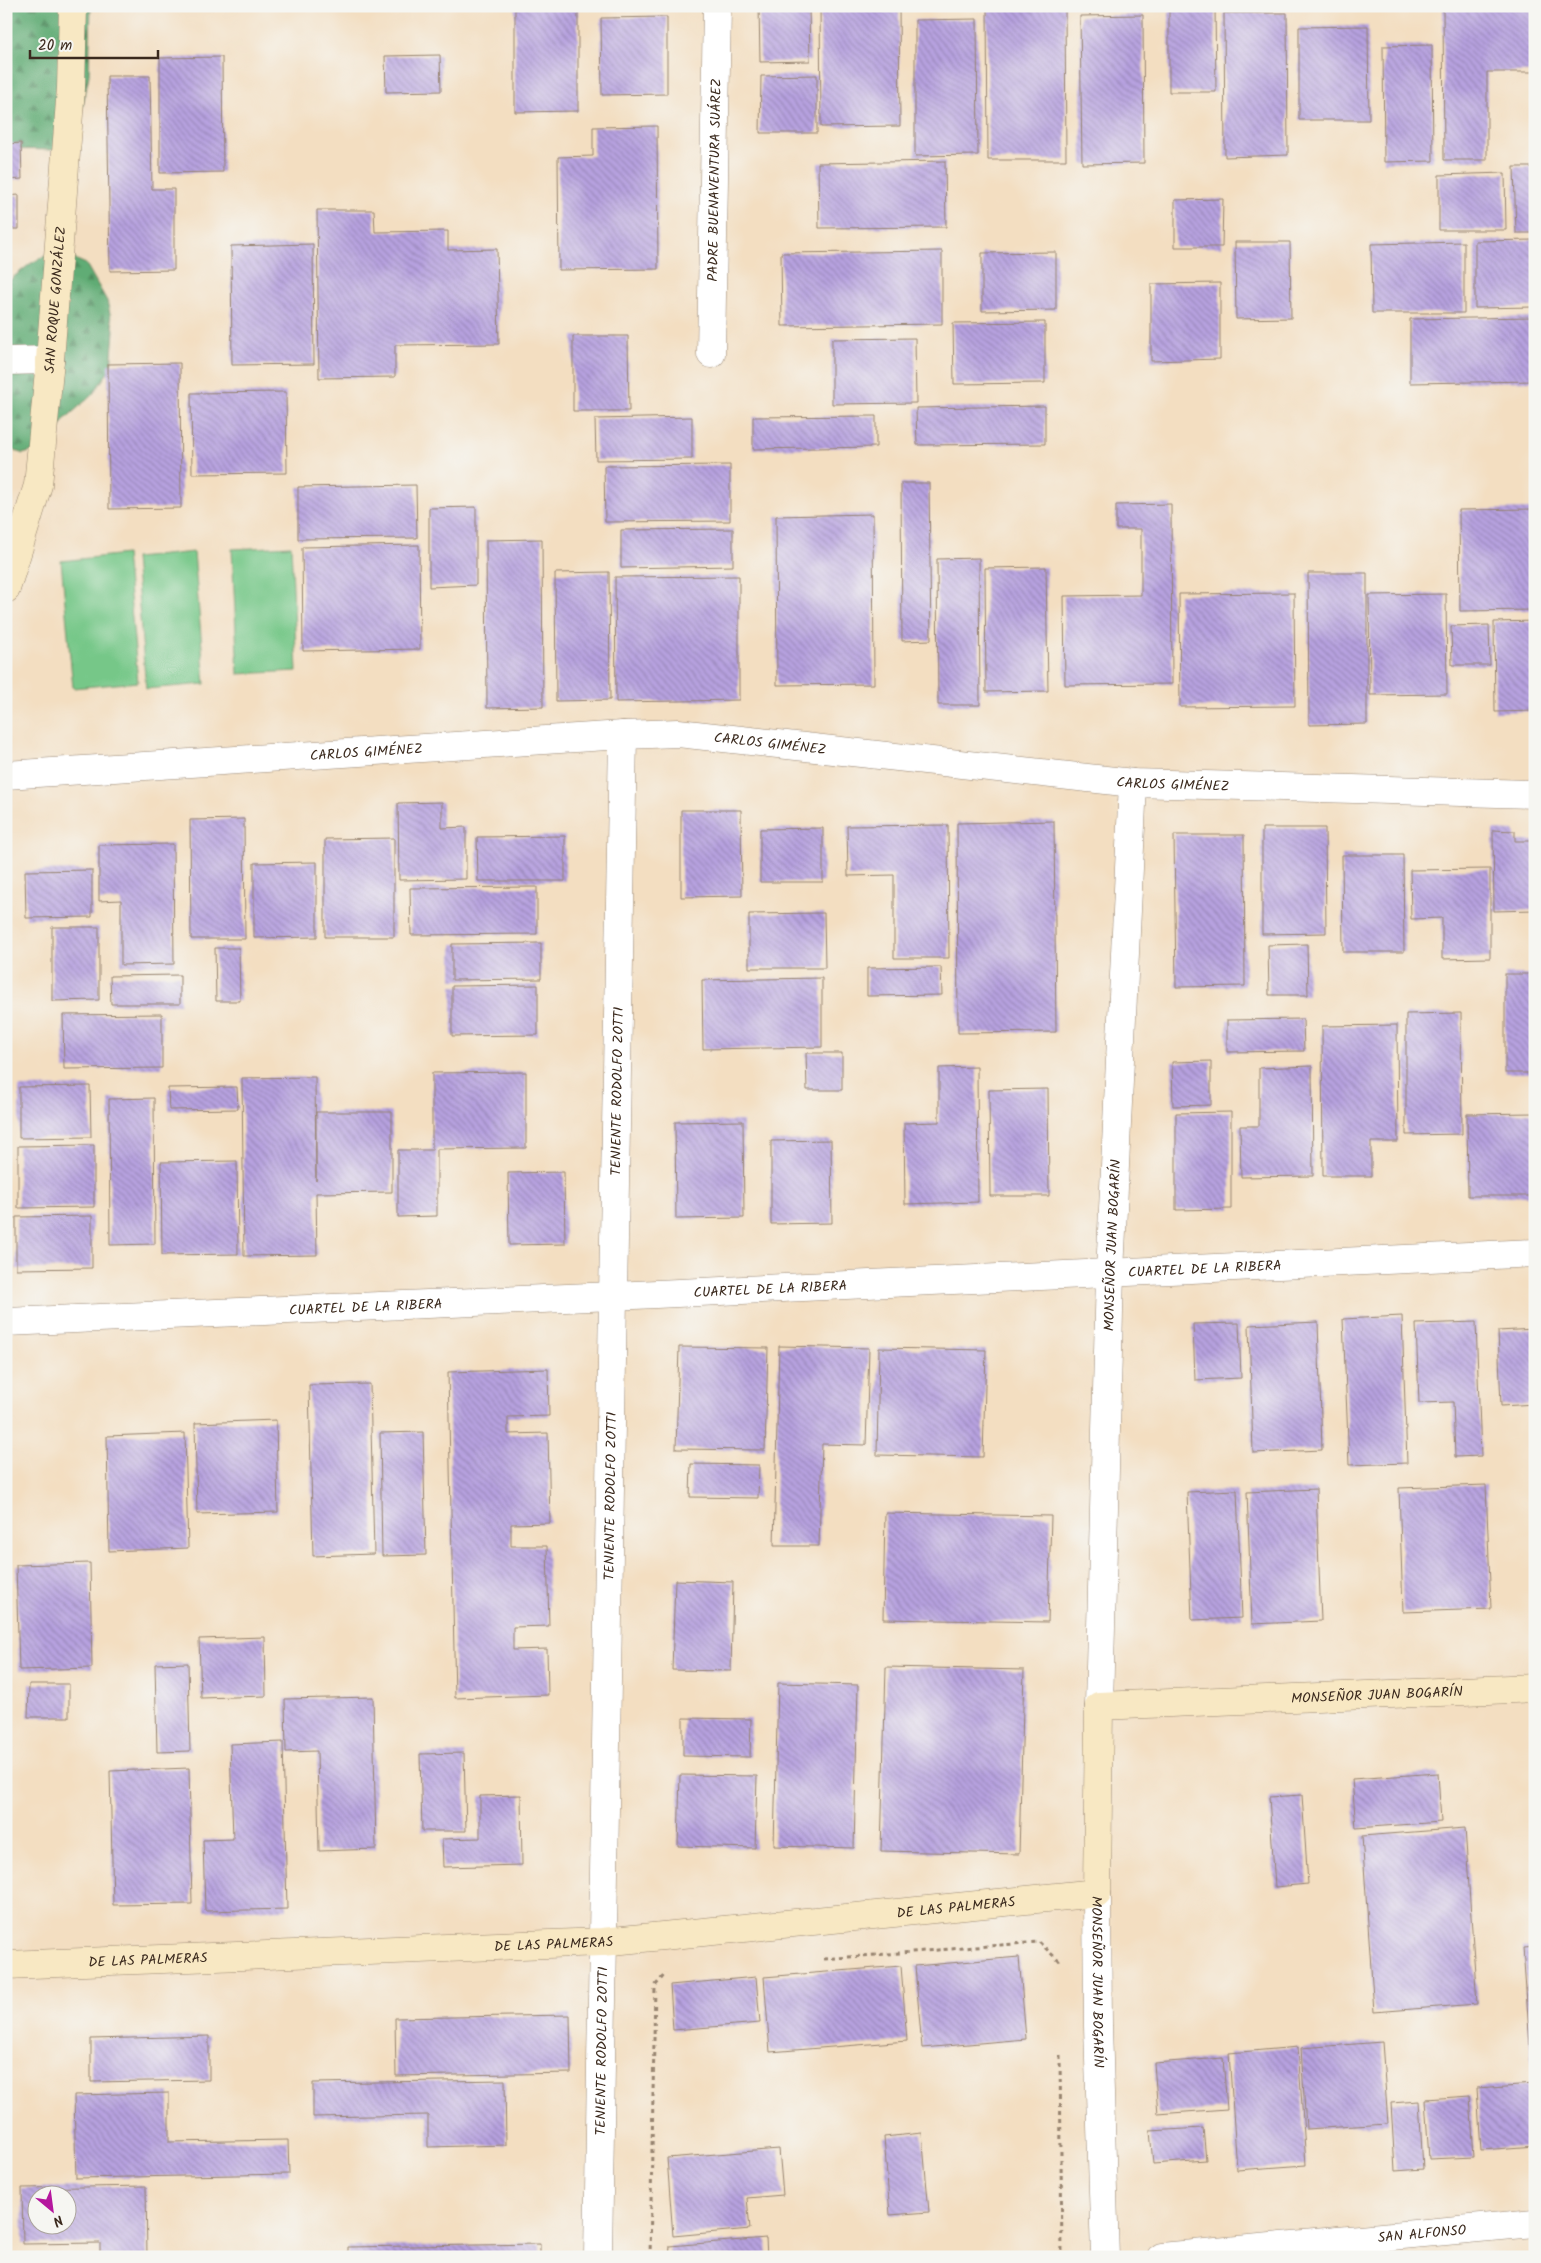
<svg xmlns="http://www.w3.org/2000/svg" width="1541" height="2263" viewBox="0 0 1541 2263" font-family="Kalam,sans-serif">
<defs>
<pattern id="forest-firs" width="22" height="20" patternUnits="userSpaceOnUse" patternTransform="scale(1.25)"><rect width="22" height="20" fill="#60ac74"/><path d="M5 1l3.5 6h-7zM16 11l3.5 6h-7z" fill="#508c5f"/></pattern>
<pattern id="building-back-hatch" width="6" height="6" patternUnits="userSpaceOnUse" patternTransform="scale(1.25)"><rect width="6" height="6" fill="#b7a2e0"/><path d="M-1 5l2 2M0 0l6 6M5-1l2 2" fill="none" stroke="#9684b5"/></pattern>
</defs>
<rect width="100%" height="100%" fill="#f6f6f2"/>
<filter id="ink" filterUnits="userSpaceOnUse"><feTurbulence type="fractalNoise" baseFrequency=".02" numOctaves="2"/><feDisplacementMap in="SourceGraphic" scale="10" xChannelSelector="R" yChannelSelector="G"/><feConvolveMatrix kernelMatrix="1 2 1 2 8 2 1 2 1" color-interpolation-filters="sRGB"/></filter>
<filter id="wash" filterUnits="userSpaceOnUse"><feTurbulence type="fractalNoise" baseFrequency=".0096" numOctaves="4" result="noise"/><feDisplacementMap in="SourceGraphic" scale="20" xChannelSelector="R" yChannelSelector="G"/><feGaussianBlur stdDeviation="1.12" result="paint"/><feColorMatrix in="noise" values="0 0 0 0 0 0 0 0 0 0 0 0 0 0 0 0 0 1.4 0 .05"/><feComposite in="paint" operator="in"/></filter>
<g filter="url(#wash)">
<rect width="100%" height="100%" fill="#f3dec1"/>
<g fill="url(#forest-firs)" stroke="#4e6b49">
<polygon points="6,6 91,6 89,75 81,114 58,150 6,149"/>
<polygon points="55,250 86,264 107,301 114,330 111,368 92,395 63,421 53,445 23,454 6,447 6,283 30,264"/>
</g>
<g fill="#76c788" stroke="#587853">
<polygon points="291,546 297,671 238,674 232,549"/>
<polygon points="194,552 205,684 146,689 135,558"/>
<polygon points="126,554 138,682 73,688 61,561"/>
</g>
<g id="blocks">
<g fill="url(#building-back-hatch)" fill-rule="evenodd">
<polygon points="515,6 578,6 578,111 515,112"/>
<polygon points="759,6 809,6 810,61 760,62"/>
<polygon points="820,6 899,6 900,126 821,127"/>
<polygon points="987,6 1065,6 1066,160 988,160"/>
<polygon points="1169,6 1215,6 1216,92 1169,92"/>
<polygon points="1443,6 1535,6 1535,72 1487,72 1487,160 1444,160"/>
<polygon points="1224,13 1287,13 1288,155 1225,157"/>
<polygon points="1143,15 1144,163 1082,164 1080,16"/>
<polygon points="667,17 667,94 602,95 601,18"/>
<polygon points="977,19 978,155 915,156 915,20"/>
<polygon points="1368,26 1369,120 1299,120 1299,27"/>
<polygon points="1432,45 1433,161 1384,162 1383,46"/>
<polygon points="440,55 441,91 386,92 385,56"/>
<polygon points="222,57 223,172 160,173 160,58"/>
<polygon points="817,75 817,133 760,133 761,76"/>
<polygon points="107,76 150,76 152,189 174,189 174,270 110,271"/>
<polygon points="657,126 658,269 559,270 558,157 593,156 593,127"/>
<polygon points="21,143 22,179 6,180 6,144"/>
<polygon points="945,161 946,227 819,228 818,163"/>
<polygon points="1514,167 1535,167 1535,233 1516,233"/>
<polygon points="1505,173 1506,230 1439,230 1439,175"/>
<polygon points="19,195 19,229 6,229 6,196"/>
<polygon points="1223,199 1222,247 1175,247 1175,200"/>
<polygon points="317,210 374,210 375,232 448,231 448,250 497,249 499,344 395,345 395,377 319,378"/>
<polygon points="1535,240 1535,307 1475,308 1475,241"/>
<polygon points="1235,242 1290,242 1291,318 1236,319"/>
<polygon points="1464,242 1464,313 1372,313 1371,244"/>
<polygon points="313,244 314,364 232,365 231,246"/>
<polygon points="942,251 942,324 782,326 781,253"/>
<polygon points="1056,252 1056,310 982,311 982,253"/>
<polygon points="1220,283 1220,359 1151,361 1151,284"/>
<polygon points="1535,317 1535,381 1410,383 1410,319"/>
<polygon points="1045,322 1045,383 954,384 953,323"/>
<polygon points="573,336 628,336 629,411 573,411"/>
<polygon points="915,338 916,403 832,404 832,339"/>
<polygon points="180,363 181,508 109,509 108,364"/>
<polygon points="286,392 287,473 192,474 191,393"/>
<polygon points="1045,406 1045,444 917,445 916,408"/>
<polygon points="876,416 876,447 753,449 753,417"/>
<polygon points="692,417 692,459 596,460 595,419"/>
<polygon points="730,465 730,521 605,522 604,466"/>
<polygon points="901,483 929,483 931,640 902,641"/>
<polygon points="416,485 417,538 298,539 298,487"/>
<polygon points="1171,504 1172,684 1065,685 1064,596 1141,595 1141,529 1116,529 1116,505"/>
<polygon points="476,507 476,585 429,587 429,508"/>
<polygon points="1535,509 1535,610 1460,611 1459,510"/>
<polygon points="873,514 874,684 777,685 776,516"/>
<polygon points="733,529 733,566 621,568 621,530"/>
<polygon points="542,539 543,707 487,708 486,540"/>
<polygon points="419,545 420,649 303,651 302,547"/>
<polygon points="979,558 980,705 938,705 937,559"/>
<polygon points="1046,567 1048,691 986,692 985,568"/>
<polygon points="609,572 610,700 556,701 555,573"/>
<polygon points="1308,573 1367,573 1367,724 1309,725"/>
<polygon points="739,576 739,700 616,702 615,577"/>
<polygon points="1294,593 1295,706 1180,707 1179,594"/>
<polygon points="1446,594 1447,694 1370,695 1369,595"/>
<polygon points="1535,621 1535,711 1495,712 1494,622"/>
<polygon points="1489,625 1490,665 1452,665 1451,626"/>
<polygon points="442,802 442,828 466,827 466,879 399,880 398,803"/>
<polygon points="681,810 741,810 742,896 681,897"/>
<polygon points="244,819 245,939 191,939 190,820"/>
<polygon points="1054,821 1056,1032 958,1033 957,823"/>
<polygon points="948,825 949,958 894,958 894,875 848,876 847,826"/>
<polygon points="823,828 823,882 760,882 760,829"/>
<polygon points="1262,828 1325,828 1326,933 1262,934"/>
<polygon points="1493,830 1515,831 1515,841 1535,841 1535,910 1494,911"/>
<polygon points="1174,835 1244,835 1245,986 1176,987"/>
<polygon points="565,836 565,881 478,881 477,837"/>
<polygon points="394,838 394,937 325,937 325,839"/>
<polygon points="173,844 174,964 121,965 121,900 99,901 99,845"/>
<polygon points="1342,855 1403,855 1404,952 1343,952"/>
<polygon points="317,862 317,937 254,938 254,863"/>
<polygon points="1490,869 1490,958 1442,959 1442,918 1411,919 1410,870"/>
<polygon points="92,870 92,917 26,918 25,871"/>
<polygon points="537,887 537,934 411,935 410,888"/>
<polygon points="824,913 825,968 749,968 749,914"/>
<polygon points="52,927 99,927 99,1000 52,1001"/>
<polygon points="541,943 541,979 452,980 452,944"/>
<polygon points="1307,944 1308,995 1269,995 1268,945"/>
<polygon points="215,948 239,948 240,1001 216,1001"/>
<polygon points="941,967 942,995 867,996 867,968"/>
<rect x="1505" y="974" width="30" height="99"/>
<polygon points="180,975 180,1004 111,1004 110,976"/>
<polygon points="822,978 822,1047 703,1049 702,980"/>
<polygon points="538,985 538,1035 452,1036 452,986"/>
<polygon points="1461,1013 1462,1134 1406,1135 1406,1014"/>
<polygon points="162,1014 162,1068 64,1069 63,1015"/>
<polygon points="1303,1019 1304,1051 1227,1052 1227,1020"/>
<polygon points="1397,1025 1398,1142 1371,1142 1371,1176 1323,1176 1322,1026"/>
<polygon points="806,1053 842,1053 842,1090 807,1090"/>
<polygon points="1211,1061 1211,1105 1173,1106 1172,1062"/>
<polygon points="1312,1066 1313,1176 1241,1177 1240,1126 1259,1126 1259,1068"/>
<polygon points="977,1067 978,1202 905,1204 904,1123 939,1122 939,1068"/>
<polygon points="526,1072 526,1148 437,1149 437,1216 398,1217 398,1150 432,1150 432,1073"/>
<polygon points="315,1077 316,1181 316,1112 392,1112 392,1192 316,1193 317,1255 244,1256 242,1078"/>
<polygon points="90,1086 91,1137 19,1138 19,1087"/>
<polygon points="237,1087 238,1109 169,1110 168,1088"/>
<polygon points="1048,1089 1049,1196 990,1196 989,1090"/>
<polygon points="154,1098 155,1244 110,1245 109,1099"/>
<polygon points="1231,1112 1231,1209 1176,1210 1176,1113"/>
<polygon points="1535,1113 1535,1196 1468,1196 1467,1114"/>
<polygon points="743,1121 744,1218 676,1219 675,1122"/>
<polygon points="831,1140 832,1223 771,1224 771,1141"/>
<polygon points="94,1145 94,1207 18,1208 18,1146"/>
<polygon points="237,1161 238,1254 162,1255 161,1162"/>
<polygon points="564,1172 565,1244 509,1245 508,1173"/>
<polygon points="92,1216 92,1268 16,1269 16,1217"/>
<polygon points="1402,1316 1407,1463 1349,1465 1343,1319"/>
<polygon points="1318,1322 1322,1450 1253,1453 1249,1325"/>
<polygon points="1476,1322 1481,1456 1455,1457 1453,1402 1419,1403 1416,1324"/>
<polygon points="1239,1323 1241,1378 1195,1380 1193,1324"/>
<polygon points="1535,1329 1535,1404 1501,1406 1498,1331"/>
<polygon points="779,1346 869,1348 866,1445 822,1444 819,1546 774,1546"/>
<polygon points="679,1347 768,1348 765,1450 676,1449"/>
<polygon points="879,1348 986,1350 983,1457 877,1455"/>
<polygon points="548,1369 549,1416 508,1417 508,1434 548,1433 550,1523 511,1524 511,1546 547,1546 549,1626 513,1627 513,1650 547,1649 548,1695 455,1698 448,1372"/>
<polygon points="370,1384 374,1554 313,1556 309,1385"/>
<polygon points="276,1420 278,1512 197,1514 195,1423"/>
<polygon points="423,1432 426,1555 382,1556 380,1433"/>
<polygon points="185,1433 188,1548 109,1551 107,1436"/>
<polygon points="691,1464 759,1465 758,1498 690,1497"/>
<polygon points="1486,1485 1491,1609 1403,1612 1399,1488"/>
<polygon points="1316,1489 1321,1621 1252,1624 1247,1492"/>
<polygon points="1237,1490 1242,1618 1192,1620 1187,1492"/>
<polygon points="885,1513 1051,1516 1048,1622 883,1619"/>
<polygon points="90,1563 92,1668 19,1670 16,1565"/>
<polygon points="675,1580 733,1582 731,1671 672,1670"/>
<polygon points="265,1637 266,1696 201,1698 199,1639"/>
<polygon points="188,1663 190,1751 157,1752 155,1664"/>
<polygon points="886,1667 1024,1670 1019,1854 881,1851"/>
<polygon points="778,1683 858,1685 854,1848 774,1846"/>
<polygon points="29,1684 69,1684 69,1717 28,1717"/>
<polygon points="373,1697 376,1849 319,1851 317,1751 286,1752 285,1699"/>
<polygon points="683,1718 751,1719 750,1757 683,1756"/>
<polygon points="283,1742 287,1909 205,1911 203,1840 233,1839 230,1744"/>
<polygon points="464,1753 466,1831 422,1831 420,1754"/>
<polygon points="189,1768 192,1904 113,1905 110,1771"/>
<polygon points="1438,1773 1441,1822 1356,1828 1352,1779"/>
<polygon points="680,1775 757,1776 755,1848 678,1846"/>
<polygon points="521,1795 522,1865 443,1867 442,1839 480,1838 480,1796"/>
<polygon points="1302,1795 1308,1884 1275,1887 1269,1797"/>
<polygon points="1465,1828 1477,2004 1374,2012 1362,1836"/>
<polygon points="1535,1947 1535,2073 1532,2073 1523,1948"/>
<polygon points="1019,1957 1026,2039 922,2048 915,1966"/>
<polygon points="901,1966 907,2041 770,2052 764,1977"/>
<polygon points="756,1977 760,2023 673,2030 670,1985"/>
<polygon points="570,2015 571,2073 396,2076 395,2018"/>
<polygon points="209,2036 209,2080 91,2082 91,2039"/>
<polygon points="1382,2042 1388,2124 1306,2129 1301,2048"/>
<polygon points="1298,2047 1306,2165 1237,2170 1229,2053"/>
<polygon points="1223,2058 1227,2109 1158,2114 1154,2063"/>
<polygon points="505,2080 506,2145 428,2147 428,2115 313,2117 313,2083"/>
<polygon points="1535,2084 1535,2146 1481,2150 1477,2088"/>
<polygon points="169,2093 169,2142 288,2140 289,2174 76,2178 74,2095"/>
<polygon points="1470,2096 1474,2157 1429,2159 1425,2099"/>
<polygon points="1419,2101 1423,2169 1395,2171 1391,2103"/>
<polygon points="1203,2128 1206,2160 1153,2164 1150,2131"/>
<polygon points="922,2133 929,2212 890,2215 884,2137"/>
<polygon points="779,2149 783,2195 747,2198 750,2229 673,2236 667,2158"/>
<path d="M146,2186L147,2257H100V2243L23,2244L22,2188ZM38,2196H68V2226H38Z"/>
<polygon points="766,2238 767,2257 669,2257 670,2246"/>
<polygon points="540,2244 540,2257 348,2257 348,2247"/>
</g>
</g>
</g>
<g filter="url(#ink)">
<use href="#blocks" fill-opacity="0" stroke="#978470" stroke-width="1"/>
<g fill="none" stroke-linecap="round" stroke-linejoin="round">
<defs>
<g id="street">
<path id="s1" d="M711,354L717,6"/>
<polyline points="6,361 50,360"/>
<path id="s2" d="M6,775L623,735L678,733L1133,783L1535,794"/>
<path id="s3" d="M6,1322L613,1296L1535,1253"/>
<path id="s4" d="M1099,1706L1110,1273L1133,783"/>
<path id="s5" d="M1097,1893L1098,2026L1105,2257"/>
<path id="s6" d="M598,2257L613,1296L623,735"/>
<path id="s7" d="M1161,2257L1535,2223"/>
</g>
<g id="secondary">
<path id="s8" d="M6,589L38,485L50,360L71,88L73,6"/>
<path id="s9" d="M6,1965L602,1942L1097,1893L1099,1706L1535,1688"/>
</g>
</defs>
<use href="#street" stroke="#978470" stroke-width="29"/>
<use href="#secondary" stroke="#978470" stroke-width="29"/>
<g stroke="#978470" stroke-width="3" stroke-dasharray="4 4" stroke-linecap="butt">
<polyline points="824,1959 1039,1942 1059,1961 1059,1964"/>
<polyline points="1060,2055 1062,2257"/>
<polyline points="650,2257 655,1986 666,1973"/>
</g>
<use href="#street" stroke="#fff" stroke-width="28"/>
<use href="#secondary" stroke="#f8e8c3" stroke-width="28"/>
</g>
</g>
<g text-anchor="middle" stroke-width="4" stroke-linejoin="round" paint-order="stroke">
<g font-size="14" fill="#3b2a1e" stroke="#f6f6f2">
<text dy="5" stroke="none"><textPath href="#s1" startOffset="174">PADRE BUENAVENTURA SUÁREZ</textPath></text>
<text dy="5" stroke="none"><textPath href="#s8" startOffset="295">SAN ROQUE GONZÁLEZ</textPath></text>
<text dy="5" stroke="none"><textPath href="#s2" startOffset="766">CARLOS GIMÉNEZ</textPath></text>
<text dy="5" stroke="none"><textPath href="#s2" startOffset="361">CARLOS GIMÉNEZ</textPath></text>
<text dy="5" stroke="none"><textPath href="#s2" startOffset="1171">CARLOS GIMÉNEZ</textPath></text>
<text dy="5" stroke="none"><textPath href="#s6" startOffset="1166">TENIENTE RODOLFO ZOTTI</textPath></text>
<text dy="5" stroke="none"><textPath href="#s4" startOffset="461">MONSEÑOR JUAN BOGARÍN</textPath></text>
<text dy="5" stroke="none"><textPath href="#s3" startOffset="1200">CUARTEL DE LA RIBERA</textPath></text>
<text dy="5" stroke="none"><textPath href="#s3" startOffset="765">CUARTEL DE LA RIBERA</textPath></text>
<text dy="5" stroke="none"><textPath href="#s3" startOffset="360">CUARTEL DE LA RIBERA</textPath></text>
<text dy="5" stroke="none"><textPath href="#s6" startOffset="761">TENIENTE RODOLFO ZOTTI</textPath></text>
<text dy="5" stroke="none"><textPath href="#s9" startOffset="1559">MONSEÑOR JUAN BOGARÍN</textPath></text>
<text dy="5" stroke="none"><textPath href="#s9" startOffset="952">DE LAS PALMERAS</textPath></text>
<text dy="5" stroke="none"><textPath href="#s9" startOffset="548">DE LAS PALMERAS</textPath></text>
<text dy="5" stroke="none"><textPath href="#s9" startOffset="142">DE LAS PALMERAS</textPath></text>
<text dy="5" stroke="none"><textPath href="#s5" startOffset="89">MONSEÑOR JUAN BOGARÍN</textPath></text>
<text dy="5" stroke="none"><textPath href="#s6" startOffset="206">TENIENTE RODOLFO ZOTTI</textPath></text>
<text dy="5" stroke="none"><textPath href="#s7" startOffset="262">SAN ALFONSO</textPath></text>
</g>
</g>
<rect width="1541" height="2263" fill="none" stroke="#f6f6f2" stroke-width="25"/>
<g transform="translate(52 2210) rotate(151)"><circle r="24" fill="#f6f6f2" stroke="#aba49d"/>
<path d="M0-4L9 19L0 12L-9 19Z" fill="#b5179e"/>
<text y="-8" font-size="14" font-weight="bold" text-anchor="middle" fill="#3b2a1e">N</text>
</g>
<path d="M30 50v8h128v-8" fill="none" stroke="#3b2a1e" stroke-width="2.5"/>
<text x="38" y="50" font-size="15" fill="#3b2a1e" stroke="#f6f6f2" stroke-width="4" paint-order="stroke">20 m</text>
</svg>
